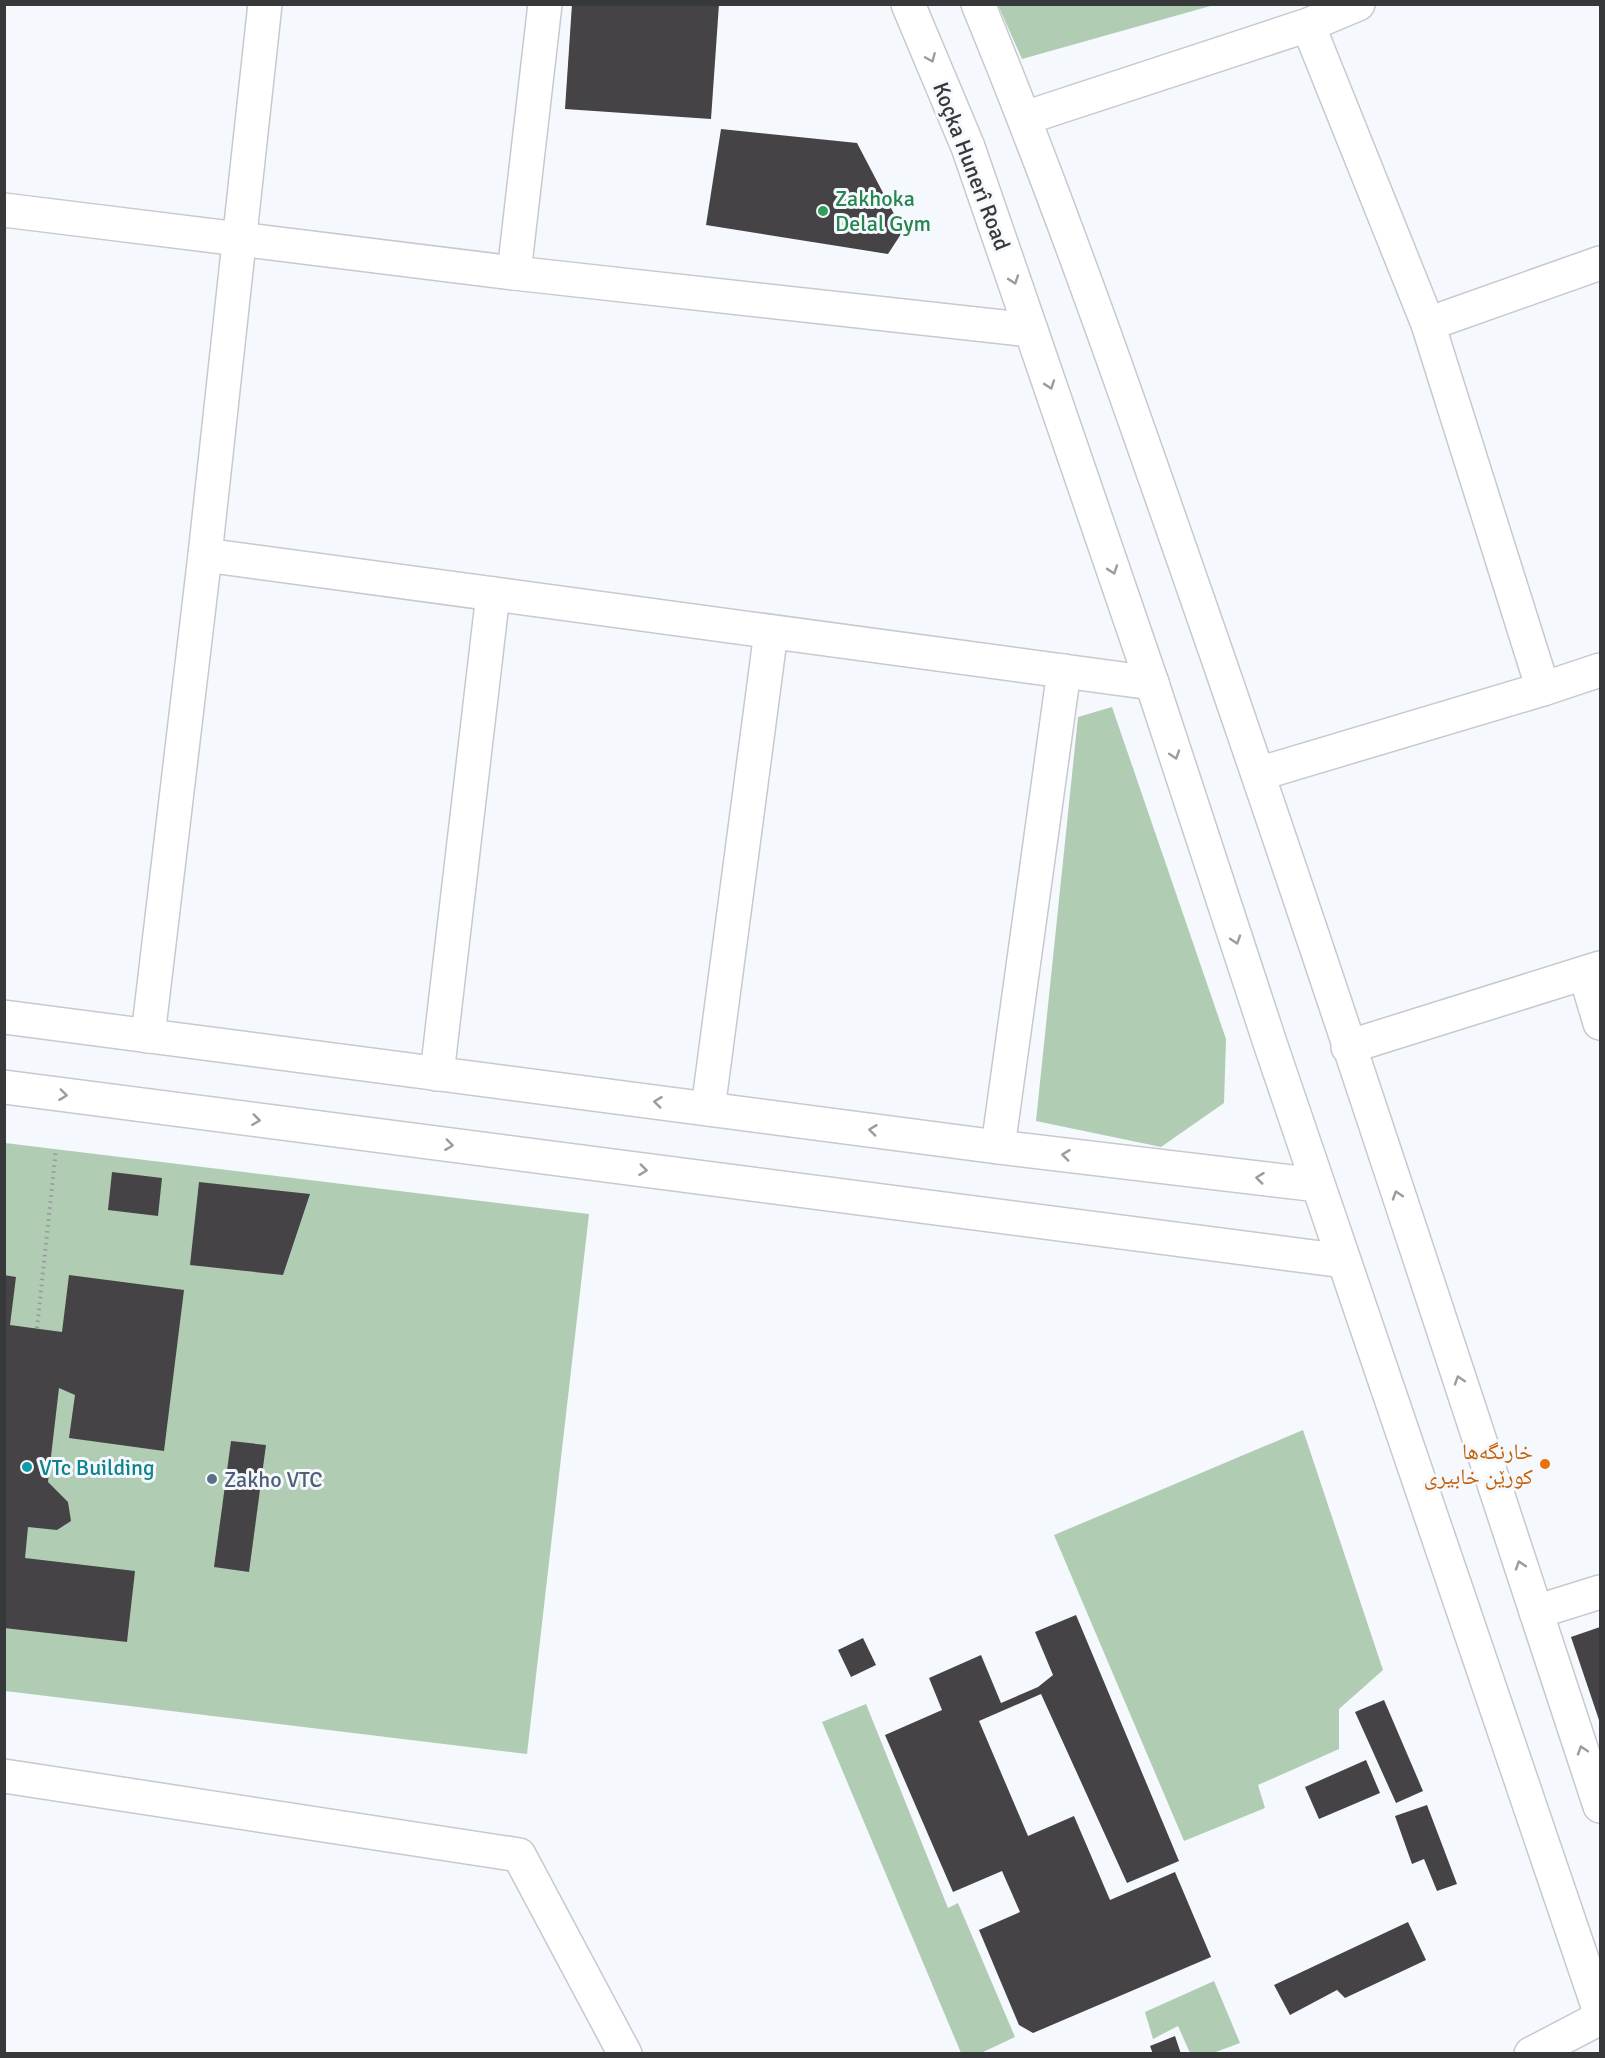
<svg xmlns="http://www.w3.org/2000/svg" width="1605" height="2058" viewBox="0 0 1605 2058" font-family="Signika,'Noto Naskh Arabic',sans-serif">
<rect width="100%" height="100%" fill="#f5f8fc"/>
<g fill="#b0cdb3">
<polygon points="998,5 1214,5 1022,59"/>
<polygon points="1112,707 1226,1039 1224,1103 1161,1147 1036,1121 1078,717"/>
<polygon points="5,1143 589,1214 527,1754 5,1691"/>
<polygon points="1303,1430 1383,1670 1339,1709 1339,1749 1258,1785 1265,1808 1184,1841 1054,1535"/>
<polygon points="866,1704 948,1908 958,1903 1015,2037 981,2053 961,2053 822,1722"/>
<polygon points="1214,1981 1240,2043 1213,2053 1190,2053 1178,2026 1153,2039 1145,2012"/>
</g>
<g fill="#454346">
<polygon points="572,4 719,4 711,119 565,109"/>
<polygon points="721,129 857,143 903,231 888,254 706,225"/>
<polygon points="112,1172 162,1178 158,1216 108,1210"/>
<polygon points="199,1182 310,1194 283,1275 190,1265"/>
<polygon points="4,1275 16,1277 10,1325 62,1332 69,1275 184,1290 164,1451 69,1438 75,1395 59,1388 48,1482 68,1502 71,1521 57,1530 28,1527 25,1558 135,1571 127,1642 4,1628"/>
<polygon points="231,1441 266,1445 249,1572 214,1567"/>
<polygon points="1076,1615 1179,1861 1127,1883 1041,1694 979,1721 1028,1836 1074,1816 1110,1900 1175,1872 1211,1957 1033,2033 1019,2025 979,1930 1020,1912 1002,1871 953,1892 885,1735 942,1710 929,1678 981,1655 1001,1703 1038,1687 1053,1675 1035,1632"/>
<polygon points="1600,1627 1600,1723 1571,1637"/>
<polygon points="863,1638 876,1665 851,1677 838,1650"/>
<polygon points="1384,1700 1423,1791 1396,1803 1355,1712"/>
<polygon points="1366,1760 1380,1793 1319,1819 1305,1787"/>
<polygon points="1427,1805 1457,1884 1437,1891 1424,1859 1412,1864 1395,1816"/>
<polygon points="1408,1922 1426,1960 1345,1998 1337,1990 1290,2015 1274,1985"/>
<polygon points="1175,2036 1181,2054 1153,2054 1150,2046"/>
</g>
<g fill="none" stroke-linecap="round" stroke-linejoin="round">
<defs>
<g id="minor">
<polyline points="1308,25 1428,324 1600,263"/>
<polyline points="1025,118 1308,25 1358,4"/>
<polyline points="4,210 514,273 1031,330"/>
<polyline points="514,273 545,4"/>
<polyline points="1428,324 1543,689"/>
<polyline points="205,555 1152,683"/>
<polyline points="1258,774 1543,689 1600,670"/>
<polyline points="1585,973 1600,1023"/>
<polyline points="148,1036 205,555 265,4"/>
<polyline points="1348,1047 1600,968"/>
<polyline points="437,1074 493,594"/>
<polyline points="708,1109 771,632"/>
<polyline points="998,1147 1064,671"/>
<polyline points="1536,1612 1600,1592"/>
<polyline points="4,1776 519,1855 625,2054"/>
<polyline points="1531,2054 1600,2018"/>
</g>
<g id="major">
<polyline points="908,4 968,147 1031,330 1152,683 1270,1043 1600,2012"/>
<path d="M978,4C1067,220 1142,440 1219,661C1350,1041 1474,1424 1600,1806"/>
<polyline points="4,1017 998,1147 1318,1185"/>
<polyline points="4,1087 1344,1261"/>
</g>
</defs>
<use href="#minor" stroke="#c7c9ce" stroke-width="36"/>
<use href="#major" stroke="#c7c9ce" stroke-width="36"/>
<polyline stroke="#97999c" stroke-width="4" stroke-dasharray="1.5 4.5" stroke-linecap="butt" points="37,1328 56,1149"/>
<use href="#minor" stroke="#fff" stroke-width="33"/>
<use href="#major" stroke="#fff" stroke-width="33"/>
</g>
<defs><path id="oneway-chevron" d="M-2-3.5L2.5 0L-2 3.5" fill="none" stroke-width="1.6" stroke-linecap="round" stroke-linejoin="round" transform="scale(1.5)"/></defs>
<g stroke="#9b9c9c">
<use href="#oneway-chevron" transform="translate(931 58) rotate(67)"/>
<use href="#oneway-chevron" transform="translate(1014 280) rotate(71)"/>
<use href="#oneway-chevron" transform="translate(1050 385) rotate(71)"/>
<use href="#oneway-chevron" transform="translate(1113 570) rotate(71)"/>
<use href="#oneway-chevron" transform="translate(1175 755) rotate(72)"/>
<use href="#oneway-chevron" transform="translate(1236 940) rotate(72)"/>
<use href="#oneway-chevron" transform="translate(63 1095) rotate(7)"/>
<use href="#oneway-chevron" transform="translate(658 1102) rotate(-173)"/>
<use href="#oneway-chevron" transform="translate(256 1120) rotate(7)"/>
<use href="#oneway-chevron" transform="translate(873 1130) rotate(-173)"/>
<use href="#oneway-chevron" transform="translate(449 1145) rotate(7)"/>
<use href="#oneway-chevron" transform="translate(1066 1155) rotate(-173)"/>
<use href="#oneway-chevron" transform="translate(643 1170) rotate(7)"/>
<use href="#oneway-chevron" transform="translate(1260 1178) rotate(-173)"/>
<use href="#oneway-chevron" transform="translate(1397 1195) rotate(-108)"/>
<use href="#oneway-chevron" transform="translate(1459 1380) rotate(-108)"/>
<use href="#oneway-chevron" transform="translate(1520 1565) rotate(-108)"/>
<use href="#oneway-chevron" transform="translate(1582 1750) rotate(-108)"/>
</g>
<circle fill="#2e9e5b" stroke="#f5f8fc" stroke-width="2" cx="823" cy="211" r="6"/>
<circle fill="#e8710a" stroke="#f5f8fc" stroke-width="2" cx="1545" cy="1464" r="6"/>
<circle fill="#0f9aa8" stroke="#f5f8fc" stroke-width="2" cx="27" cy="1467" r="6"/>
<circle fill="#5c6f8a" stroke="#f5f8fc" stroke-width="2" cx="212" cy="1479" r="6"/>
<g text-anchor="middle" stroke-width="6" stroke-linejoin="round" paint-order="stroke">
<g font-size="22" fill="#373839" stroke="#f5f8fc">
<text transform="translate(972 166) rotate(69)" y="8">Koçka Hunerî Road</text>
</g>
<g font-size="22" fill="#27864d" stroke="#f5f8fc" text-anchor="start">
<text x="835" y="206">Zakhoka<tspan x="835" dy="25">Delal Gym</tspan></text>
</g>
<g font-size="22" fill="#c56008" stroke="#f5f8fc" text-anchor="end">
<text x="1533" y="1459">خارنگه‌ها<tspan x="1533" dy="25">كورێن خابيرى</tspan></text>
</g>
<g font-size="22" fill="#0d838f" stroke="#f5f8fc" text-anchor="start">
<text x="39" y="1475">VTc Building</text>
</g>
<g font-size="22" fill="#4e5e75" stroke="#f5f8fc" text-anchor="start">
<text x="224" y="1487">Zakho VTC</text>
</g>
</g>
<rect width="1605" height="2058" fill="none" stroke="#373839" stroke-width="12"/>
</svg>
